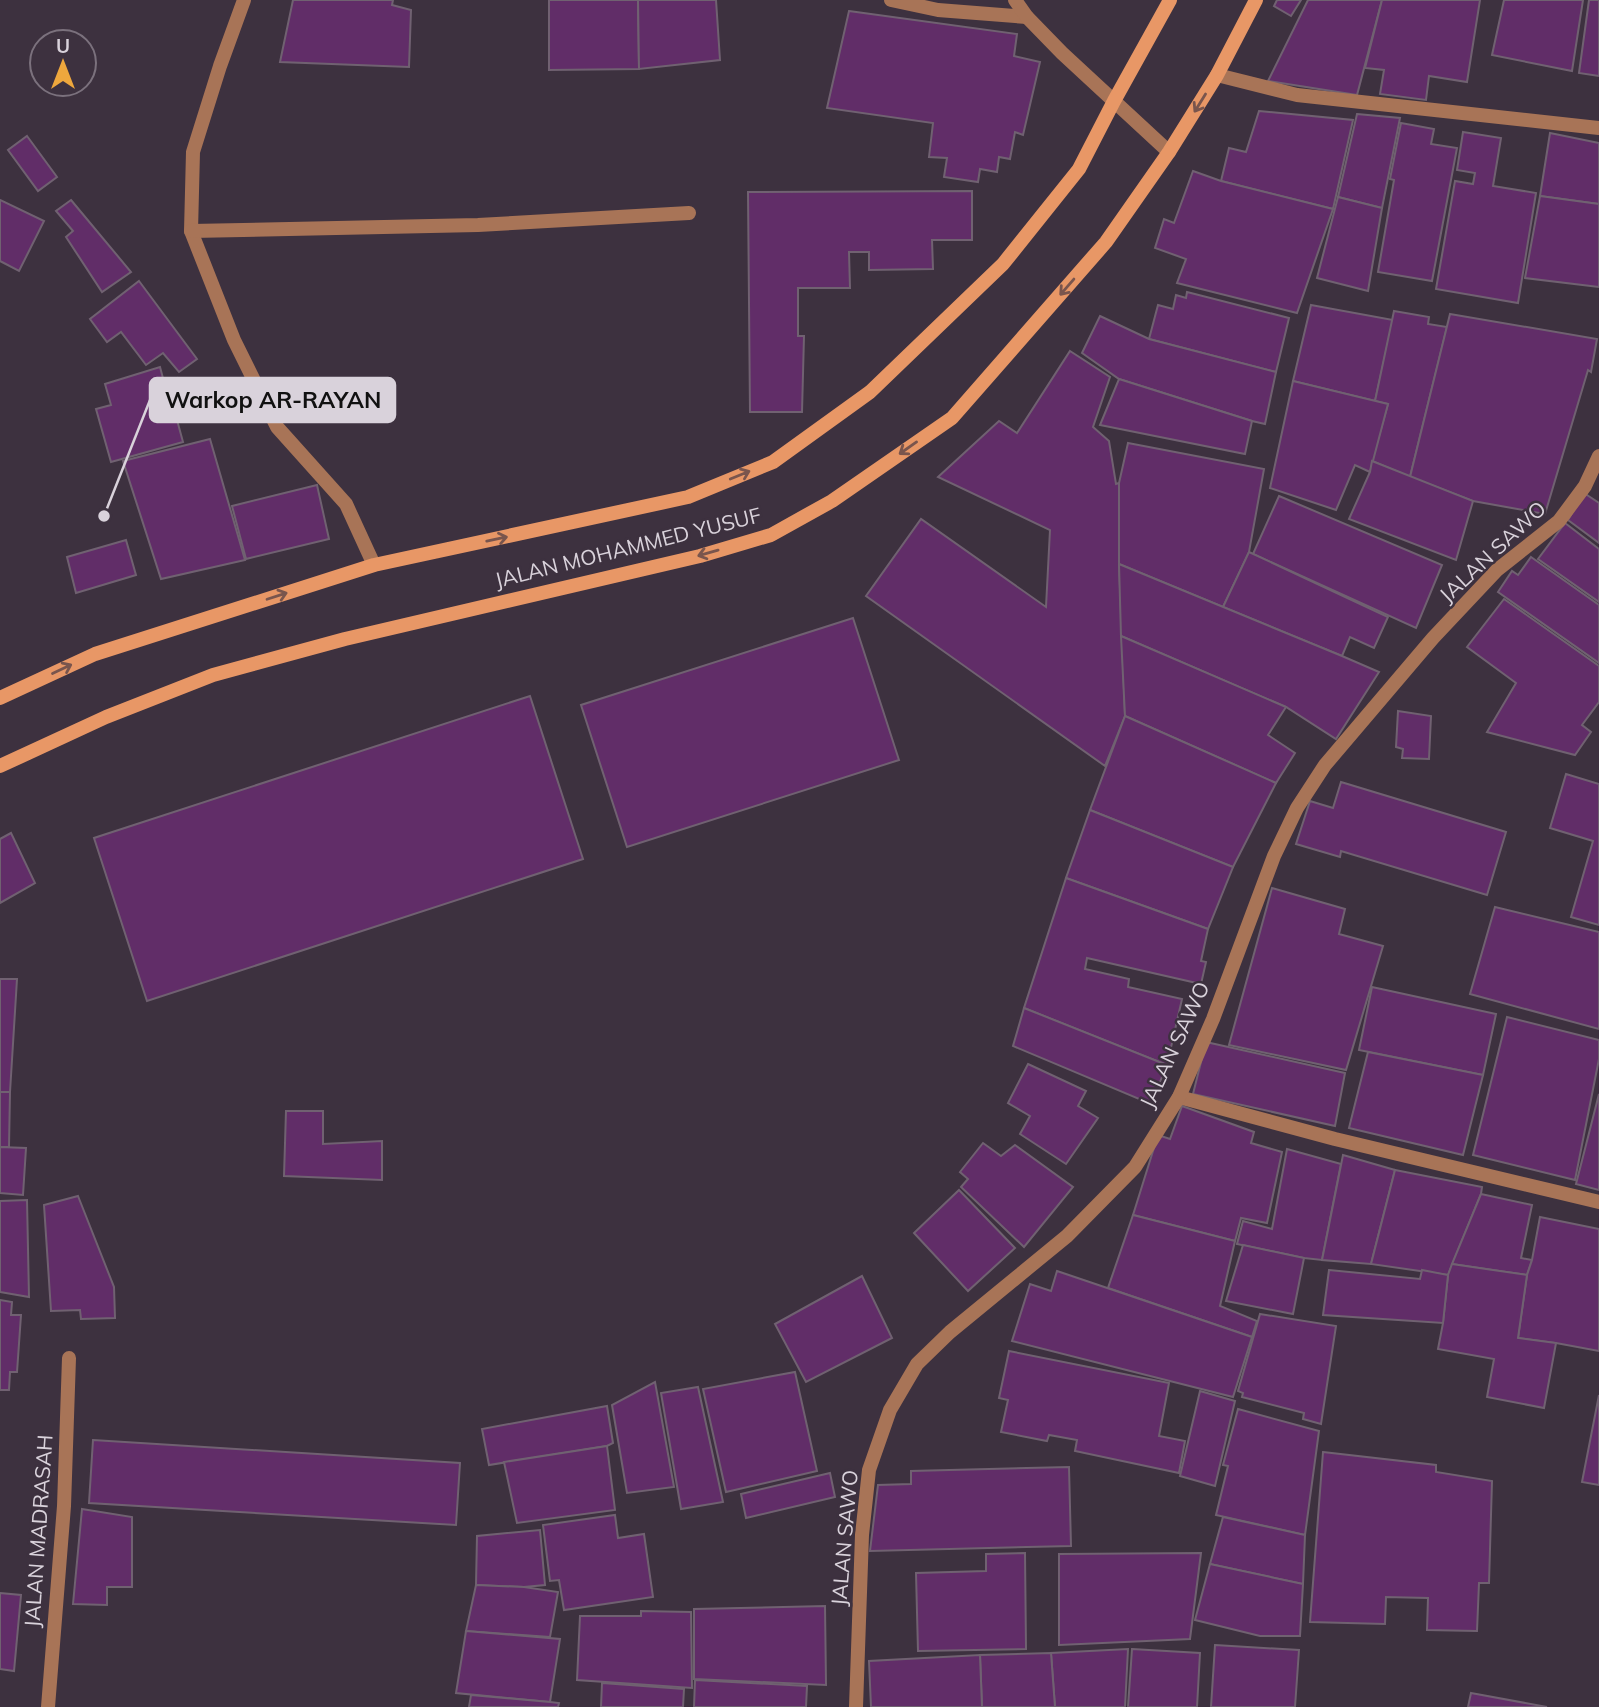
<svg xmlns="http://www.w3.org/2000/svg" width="1599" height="1707" viewBox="0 0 1599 1707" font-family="Mulish,sans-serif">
<rect width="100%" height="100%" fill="#3d313f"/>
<g fill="#612d68" stroke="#706171" stroke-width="2">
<polygon points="293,0 393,0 392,5 411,10 409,67 280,62"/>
<polygon points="549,0 638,0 639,69 549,70"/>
<polygon points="638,0 716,0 720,60 639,69"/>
<polygon points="1277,0 1301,0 1291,16 1274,6"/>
<polygon points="1308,0 1382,0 1357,95 1268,81"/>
<polygon points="1382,0 1480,0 1467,82 1429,76 1426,100 1380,94 1384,70 1365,68"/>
<polygon points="1504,0 1583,0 1572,71 1492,55"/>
<polygon points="1589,0 1599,0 1599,76 1579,73"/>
<polygon points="849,11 1017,34 1014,56 1040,62 1023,135 1015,132 1010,159 999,157 997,172 980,169 978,182 944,177 947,158 929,157 933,123 827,108"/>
<polygon points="1259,111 1353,120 1333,209 1221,181 1229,148 1246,152"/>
<polygon points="1357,114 1400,118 1382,208 1338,197"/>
<polygon points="1401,123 1434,129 1431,144 1457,148 1432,281 1378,272 1394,180 1390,179"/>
<polygon points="1463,132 1501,138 1493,186 1536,193 1518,303 1436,289 1455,181 1473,184 1475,173 1457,170"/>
<polygon points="1550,133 1599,143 1599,204 1540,196"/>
<polygon points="27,136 57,177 38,191 8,150"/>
<polygon points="1193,171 1221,181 1333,209 1297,313 1177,283 1186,259 1155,248 1164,219 1174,223"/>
<polygon points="972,191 972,240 932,240 933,269 869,270 869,252 849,252 850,288 798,288 798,336 804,336 802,412 750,412 748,192"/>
<polygon points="1540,196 1599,204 1599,287 1525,278"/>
<polygon points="1338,197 1382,208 1368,291 1317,278"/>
<polygon points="0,200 44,221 19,271 0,261"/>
<polygon points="71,200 131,272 102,292 66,237 73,231 56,211"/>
<polygon points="139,281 197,359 179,372 163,353 146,365 121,332 107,342 90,319"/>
<polygon points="1187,292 1289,318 1276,372 1149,339 1158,305 1173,309 1176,295 1186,298"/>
<polygon points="1311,305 1393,320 1375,401 1293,381"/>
<polygon points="1394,311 1429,317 1428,324 1447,327 1410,477 1372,461 1388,404 1375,401"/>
<polygon points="1450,314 1597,339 1591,372 1588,370 1545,514 1473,501 1410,477"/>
<polygon points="1100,316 1149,339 1276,372 1265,424 1252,421 1119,379 1082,353"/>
<polygon points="1070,351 1110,377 1093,427 1109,441 1116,484 1119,483 1119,564 1125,716 1105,766 866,596 921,519 1046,607 1050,530 938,477 999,421 1017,433"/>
<polygon points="160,367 164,382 177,378 189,417 177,420 183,442 111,462 96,409 111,405 105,384"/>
<polygon points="1119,379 1252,421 1245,454 1100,425"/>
<polygon points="1293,381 1388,404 1370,472 1355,465 1336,510 1270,488"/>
<polygon points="210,439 245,560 161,579 123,461"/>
<polygon points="1128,443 1264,469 1249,552 1223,607 1119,564 1119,483"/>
<polygon points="1372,461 1473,501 1456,560 1349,519 1370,472"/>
<polygon points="317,485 329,539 246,559 232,506"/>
<polygon points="1584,493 1599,503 1599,543 1568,520"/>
<polygon points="1279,496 1442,565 1416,628 1253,554"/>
<polygon points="1565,523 1599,549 1599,602 1538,559"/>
<polygon points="126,540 136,575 76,593 67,557"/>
<polygon points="1249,552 1388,617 1374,648 1350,637 1342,656 1223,607"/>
<polygon points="1531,557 1599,605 1599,663 1498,592 1512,571 1518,575"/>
<polygon points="1119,564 1342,656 1379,672 1336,739 1286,707 1121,636"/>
<polygon points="1504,599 1599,666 1599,702 1582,725 1591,732 1575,755 1487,732 1516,683 1467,647"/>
<polygon points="853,618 899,760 627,847 581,705"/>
<polygon points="1121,636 1286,707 1268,735 1295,753 1276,783 1125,716"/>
<polygon points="530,696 583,859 147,1001 94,838"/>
<polygon points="1398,711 1431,716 1429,759 1402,758 1403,749 1396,747"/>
<polygon points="1125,716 1276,783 1233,867 1090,810"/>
<polygon points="1566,774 1599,784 1599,925 1571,917 1593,841 1550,828"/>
<polygon points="1341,782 1506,832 1487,895 1341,851 1340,857 1296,844 1310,801 1333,808"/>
<polygon points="1090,810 1233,867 1208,929 1066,878"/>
<polygon points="11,833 35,883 0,903 0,839"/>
<polygon points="1066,878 1208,929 1201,961 1206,962 1201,984 1087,958 1085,969 1129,979 1128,987 1182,999 1167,1065 1024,1008"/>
<polygon points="1272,888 1345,909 1339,934 1383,946 1346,1070 1229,1045"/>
<polygon points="1495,907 1599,932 1599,1029 1470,994"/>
<polygon points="0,979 17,979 10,1092 0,1092"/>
<polygon points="1372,987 1496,1014 1483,1075 1359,1050"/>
<polygon points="1024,1008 1167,1065 1151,1104 1013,1046"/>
<polygon points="1507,1017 1599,1040 1599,1059 1575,1180 1473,1155"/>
<polygon points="1206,1042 1345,1073 1335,1126 1193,1094"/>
<polygon points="1368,1052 1483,1075 1463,1155 1349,1128"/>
<polygon points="1028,1064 1086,1091 1078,1106 1098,1118 1066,1164 1020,1134 1030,1116 1008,1103"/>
<polygon points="0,1092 10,1092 9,1147 0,1147"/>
<polygon points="1599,1094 1599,1190 1576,1184"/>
<polygon points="1182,1106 1254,1132 1251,1143 1282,1152 1267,1223 1241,1218 1235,1241 1133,1215 1158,1135 1170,1139"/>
<polygon points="286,1111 323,1111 323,1144 382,1141 382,1180 284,1176"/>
<polygon points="983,1143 1001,1156 1015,1145 1073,1187 1024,1247 961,1187 968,1179 960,1172"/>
<polygon points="0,1147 26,1148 23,1195 0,1193"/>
<polygon points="1287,1149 1341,1164 1322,1260 1304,1258 1237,1244 1243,1221 1272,1229"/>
<polygon points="1343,1155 1395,1170 1371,1264 1322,1260"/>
<polygon points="1395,1170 1482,1187 1481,1194 1448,1275 1371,1264"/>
<polygon points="959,1190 1015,1248 968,1291 914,1233"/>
<polygon points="1481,1194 1532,1205 1521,1258 1532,1260 1527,1275 1452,1264"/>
<polygon points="78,1196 114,1287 115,1318 81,1319 80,1310 51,1311 44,1205"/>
<polygon points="27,1200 29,1297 0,1292 0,1201"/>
<polygon points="1133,1215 1235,1241 1220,1306 1257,1321 1252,1337 1108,1288"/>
<polygon points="1540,1217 1599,1229 1599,1351 1556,1343 1518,1338 1527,1275 1532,1260"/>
<polygon points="1243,1245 1304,1258 1293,1314 1226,1301"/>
<polygon points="1452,1264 1527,1275 1518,1338 1556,1343 1544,1408 1487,1397 1494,1359 1438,1349 1443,1323 1448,1275"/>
<polygon points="1329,1270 1420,1279 1422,1270 1448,1275 1443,1323 1323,1315"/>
<polygon points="1057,1271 1252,1337 1233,1397 1012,1341 1030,1284 1051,1291"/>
<polygon points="862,1276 892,1338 806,1382 775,1324"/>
<polygon points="0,1300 12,1302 11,1315 21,1315 17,1372 10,1372 9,1390 0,1390"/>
<polygon points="1260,1314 1336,1326 1321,1424 1303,1419 1304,1413 1242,1397 1243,1393 1238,1391"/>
<polygon points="1009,1351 1169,1383 1159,1436 1185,1441 1179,1473 1075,1451 1077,1440 1049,1435 1047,1441 1001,1432 1008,1400 999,1398"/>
<polygon points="795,1372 817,1471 726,1492 703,1389"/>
<polygon points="655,1382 674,1487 627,1493 612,1405"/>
<polygon points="698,1387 723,1502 681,1509 661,1393"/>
<polygon points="1200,1391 1235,1401 1215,1486 1180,1476"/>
<polygon points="1599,1395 1599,1485 1582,1482"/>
<polygon points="607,1406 613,1443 607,1446 489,1465 482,1429"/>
<polygon points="1238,1409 1319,1431 1305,1535 1216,1515 1228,1466 1223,1465"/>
<polygon points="93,1440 460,1463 456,1525 89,1503"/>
<polygon points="607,1446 615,1510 517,1523 504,1462"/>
<polygon points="1323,1452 1436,1465 1436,1472 1492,1481 1489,1583 1479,1583 1477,1631 1427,1630 1428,1598 1386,1597 1385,1624 1310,1622"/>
<polygon points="1069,1467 1071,1546 870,1551 878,1485 911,1484 911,1471"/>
<polygon points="830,1473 835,1497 746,1518 741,1494"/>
<polygon points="82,1509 132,1517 132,1587 107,1587 107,1605 73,1604"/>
<polygon points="615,1515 618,1538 644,1534 653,1597 564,1610 559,1580 550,1581 543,1525"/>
<polygon points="1223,1517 1305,1535 1303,1584 1210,1564"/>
<polygon points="540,1530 545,1585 524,1587 476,1585 477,1536"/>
<polygon points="1025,1553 1026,1649 918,1651 916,1573 986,1571 986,1554"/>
<polygon points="1201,1553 1190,1639 1059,1645 1059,1554"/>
<polygon points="1210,1564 1303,1584 1300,1636 1260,1636 1195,1620"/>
<polygon points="476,1585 524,1587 558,1592 550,1637 466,1631"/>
<polygon points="0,1593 21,1595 14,1671 0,1669"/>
<polygon points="825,1606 826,1685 694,1679 694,1609"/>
<polygon points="641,1611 691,1612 692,1688 577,1680 580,1616 641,1616"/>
<polygon points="466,1631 560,1639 550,1702 456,1693"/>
<polygon points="1215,1645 1299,1650 1295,1707 1211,1707"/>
<polygon points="1128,1649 1125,1707 1055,1707 1051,1653"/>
<polygon points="1132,1649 1200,1653 1197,1707 1128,1707"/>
<polygon points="1051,1653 1055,1707 982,1707 980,1655"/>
<polygon points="980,1655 982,1707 871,1707 869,1661"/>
<polygon points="695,1680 807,1686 806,1707 694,1707"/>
<polygon points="602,1683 684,1689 683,1707 601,1707"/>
<polygon points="1471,1693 1547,1707 1468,1707"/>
<polygon points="471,1695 550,1702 559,1703 558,1707 469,1707"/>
</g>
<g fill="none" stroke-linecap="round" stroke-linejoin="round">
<g stroke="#a87457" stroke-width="14">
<polyline points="244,0 220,66 193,152 191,231 234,340 277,427 346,504 374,565"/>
<polyline points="891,0 938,10 1027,17"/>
<polyline points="1015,0 1027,17 1062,53 1169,152"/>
<polyline points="1217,75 1297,95 1599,128"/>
<polyline points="191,231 478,225 689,213"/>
<polyline points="1179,1097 1335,1139 1599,1202"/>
<polyline points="48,1707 64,1506 69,1358"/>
<polyline points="856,1707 862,1535 869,1470 890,1410 917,1364 950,1332 1067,1236 1135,1167 1179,1097 1213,1019 1274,856 1297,808 1325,765 1433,638 1497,570 1559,521 1585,486 1599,456"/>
</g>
<g stroke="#e89766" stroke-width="14">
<polyline points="0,698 95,654 374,565 688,497 773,462 870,392 1003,264 1079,169 1114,101 1170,0"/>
<polyline points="0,766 106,717 213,675 345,639 700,556 771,535 832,501 952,418 1106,242 1169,152 1217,75 1256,0"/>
</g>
</g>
<defs><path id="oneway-shaft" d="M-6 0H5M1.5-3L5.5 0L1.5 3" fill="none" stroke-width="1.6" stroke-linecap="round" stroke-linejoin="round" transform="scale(1.75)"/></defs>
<g stroke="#79554d">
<use href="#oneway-shaft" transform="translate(1200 103) rotate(122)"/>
<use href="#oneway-shaft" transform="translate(1067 287) rotate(131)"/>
<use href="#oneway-shaft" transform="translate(908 448) rotate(145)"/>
<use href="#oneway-shaft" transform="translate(740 475) rotate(-22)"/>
<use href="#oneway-shaft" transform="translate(497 539) rotate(-12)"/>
<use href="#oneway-shaft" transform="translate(708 553) rotate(164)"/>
<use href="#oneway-shaft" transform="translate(277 596) rotate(-18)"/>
<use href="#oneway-shaft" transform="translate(62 669) rotate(-25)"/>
</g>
<g text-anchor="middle" stroke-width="5" stroke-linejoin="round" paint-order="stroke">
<g font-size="21" fill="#d9d2db" stroke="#3d313f">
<text transform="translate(628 548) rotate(-14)" y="7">JALAN MOHAMMED YUSUF</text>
<text transform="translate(1493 552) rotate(-43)" y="7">JALAN SAWO</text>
<text transform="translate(1175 1045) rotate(-65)" y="7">JALAN SAWO</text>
<text transform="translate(39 1531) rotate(-86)" y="7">JALAN MADRASAH</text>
<text transform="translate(845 1538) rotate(-85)" y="7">JALAN SAWO</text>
</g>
</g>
<path fill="none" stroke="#d9d2db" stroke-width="2.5" d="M104 516L150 400"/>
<circle fill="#d9d2db" stroke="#3d313f" stroke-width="2.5" cx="104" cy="516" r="7"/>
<rect fill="#d9d2db" stroke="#d9d2db" stroke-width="2.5" x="150" y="378" width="245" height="44" rx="7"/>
<g font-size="23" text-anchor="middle" font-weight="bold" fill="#111">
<text x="273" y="408">Warkop AR-RAYAN</text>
</g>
<g transform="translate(63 63)"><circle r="33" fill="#3d313f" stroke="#7b717d" stroke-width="2"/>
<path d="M0-5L12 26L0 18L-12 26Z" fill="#eea73d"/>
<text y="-10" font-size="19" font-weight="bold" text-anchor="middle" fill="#d9d2db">U</text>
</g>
</svg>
